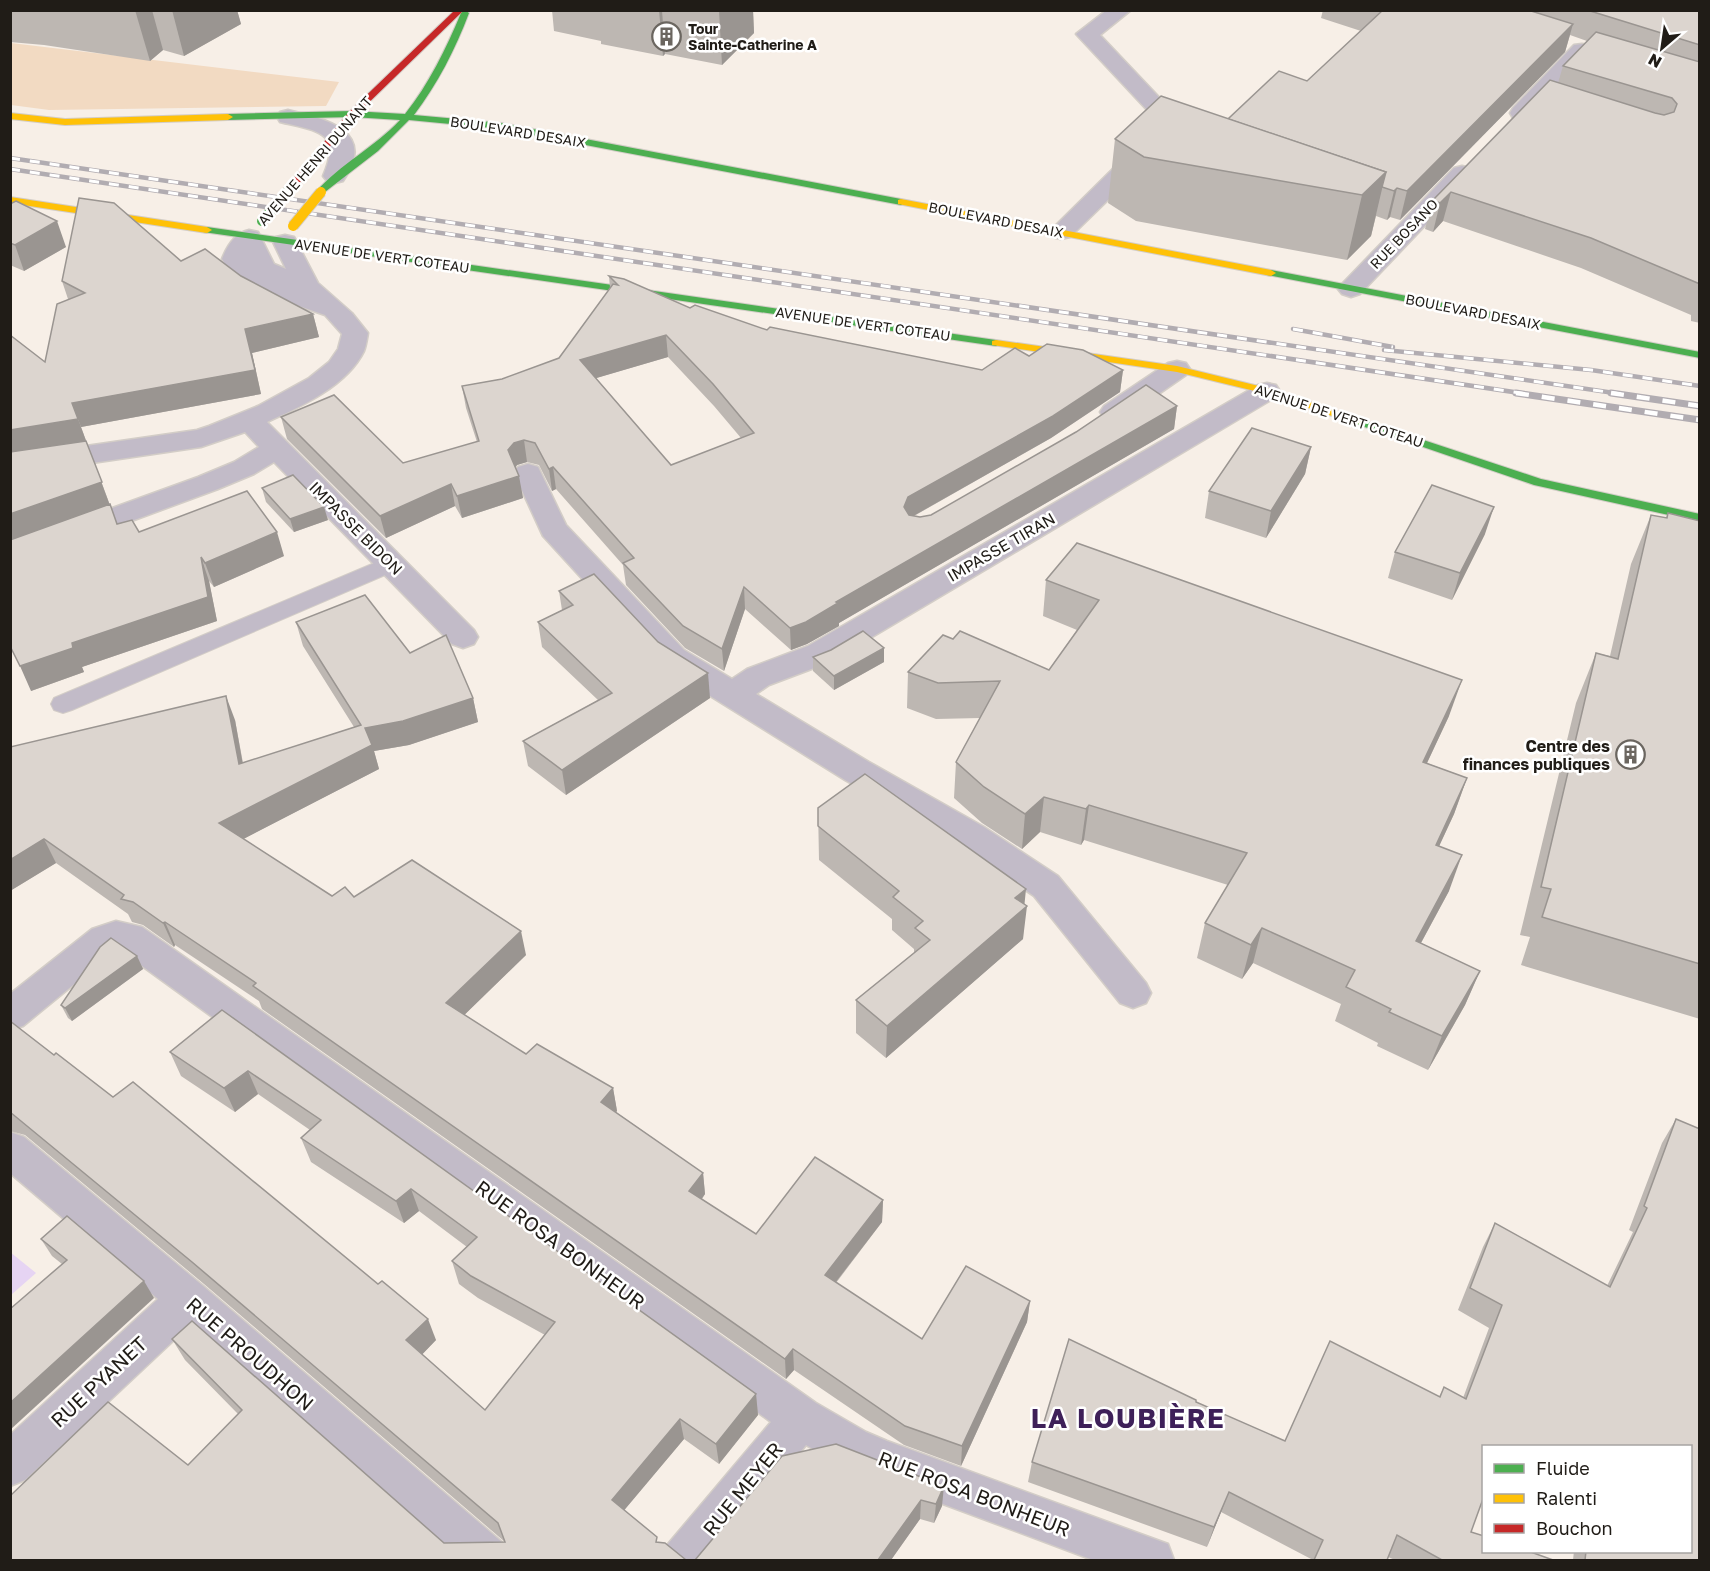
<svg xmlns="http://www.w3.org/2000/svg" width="1710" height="1571" viewBox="0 0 1710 1571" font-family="'Golos Text',sans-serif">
<rect width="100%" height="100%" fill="#f7efe7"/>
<polygon fill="#f2dac2" points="11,43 339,82 326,106 49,110 11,105"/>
<polygon fill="#e6d4f3" points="10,1252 36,1273 11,1295 10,1295"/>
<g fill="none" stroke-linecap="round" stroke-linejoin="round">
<defs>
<polygon id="lane" points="391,556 399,559 402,564 399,569 72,710 63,713 54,710 51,704 54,698"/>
<g id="street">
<polygon points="1107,10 1131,10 1100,35 1172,111 1156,153 1070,237 1061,239 1052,237 1049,232 1137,145 1149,112 1076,34"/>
<polygon points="1582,44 1590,45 1593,50 1590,55 1529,118 1521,120 1513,118 1510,113 1513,108 1574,45"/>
<path d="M288,110C326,119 378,131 343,181L335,183L327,181L323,176C343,131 317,131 280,122L277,117L280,112Z"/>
<polygon points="1462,166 1470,168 1474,173 1470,178 1360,294 1351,297 1342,294 1338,289 1342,284 1454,168"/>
<path d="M249,230L258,232L274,264L286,269L273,242L276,237L285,235L294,237L318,283L352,313L368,333C367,339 366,346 364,351C347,386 300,407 267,422L474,630L478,637L474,644L463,648L452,644L274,462L254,474L218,489L10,566V545L198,477L234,462L259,447L245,432L201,447L10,475V457L197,430L209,426L258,406L309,378L329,362L338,349L342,334L325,315L279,299L239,280L230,272L222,259C227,246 235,233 249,230Z"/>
<polygon points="1177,361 1186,363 1190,369 1186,375 1124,418 1114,420 1104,418 1100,412 1104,406 1168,363"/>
<polygon points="1267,383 1276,385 1280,391 1276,397 830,662 769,685 756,694 869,762 984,827 1058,876 1146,983 1151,993 1146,1003 1133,1008 1120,1003 1034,896 960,845 845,780 662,666 543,536 514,473 518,467 528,464 538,467 566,525 684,650 732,679 747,669 808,646 1258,385"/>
<polygon points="116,921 142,927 816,1403 866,1432 887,1441 1168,1544 1174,1560 1093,1560 884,1482 836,1462 806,1445 713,1560 662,1560 668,1544 771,1422 120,950 117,949 23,1026 10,1030 10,994 92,929"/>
<polygon points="10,1132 24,1137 203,1286 504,1544 510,1560 454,1560 189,1326 25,1480 10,1486 10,1435 158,1299 10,1173"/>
</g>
<g id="fast">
<path d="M465,10L469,13C455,50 438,83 414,115L502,123L901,199L906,202L901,205L502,129L409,120L378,151L321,195L316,192C340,164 375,147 400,120L352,117L228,120L223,117L228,114L352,111L405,114C429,84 446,49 461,13Z"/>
<polygon points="207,227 996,340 1001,343 996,346 203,232 202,230"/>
<polygon points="1271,270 1700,352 1700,358 1267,275 1267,271"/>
<polygon points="1357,418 1541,479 1700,514 1700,522 1534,485 1353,423 1351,421"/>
</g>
<g id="slow">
<polygon points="10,113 65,119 228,114 233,117 228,120 65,125 10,119"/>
<polygon points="10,197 207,227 212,230 207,233 10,203"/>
<polygon points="901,199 1271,270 1276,273 1271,276 898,204 898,200"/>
<polygon points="996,340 1177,366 1271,389 1361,419 1363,421 1357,424 1353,423 1263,393 1177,372 992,345 992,341"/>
</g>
<polygon id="jam" points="455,10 464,10 355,116 292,192 286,192 286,188 349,112"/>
</defs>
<use href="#lane" stroke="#d3cdc7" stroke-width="2"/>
<use href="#street" stroke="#d3cdc7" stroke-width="3"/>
<use href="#fast" stroke="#d3cdc7" stroke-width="2"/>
<use href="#slow" stroke="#d3cdc7" stroke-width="2"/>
<use href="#jam" stroke="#d3cdc7" stroke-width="2"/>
<use href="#lane" fill="#c2bbc8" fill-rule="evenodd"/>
<use href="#street" fill="#c2bbc8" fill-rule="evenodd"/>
<use href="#fast" fill="#4caf50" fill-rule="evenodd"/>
<use href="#slow" fill="#ffc107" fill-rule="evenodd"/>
<use href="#jam" fill="#c62828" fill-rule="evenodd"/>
<defs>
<g id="rail-far1">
<polyline points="10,158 1621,394"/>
<polyline points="10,169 1527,394"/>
<polyline points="1293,329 1393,347"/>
<polyline points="1384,350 1591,370 1700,386"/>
</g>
<g id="rail">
<polyline points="1516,393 1700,420"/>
<polyline points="1611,393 1700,406"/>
</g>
</defs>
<use href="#rail-far1" stroke="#b1acb1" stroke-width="4.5"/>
<use href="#rail" stroke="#b1acb1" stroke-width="7"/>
<use href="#rail-far1" stroke="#fff" stroke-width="3" stroke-dasharray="10" stroke-linecap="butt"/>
<use href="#rail" stroke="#fff" stroke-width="4.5" stroke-dasharray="13" stroke-linecap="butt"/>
<defs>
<polyline id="fast-bridge" points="262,221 289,190"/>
<polyline id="slow-bridge" points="293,226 321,192"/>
</defs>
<use href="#fast-bridge" stroke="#d3cdc7" stroke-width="12" stroke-linecap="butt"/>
<use href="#slow-bridge" stroke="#d3cdc7" stroke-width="12" stroke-linecap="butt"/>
<use href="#fast-bridge" stroke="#4caf50" stroke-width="10"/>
<use href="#slow-bridge" stroke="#ffc107" stroke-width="10"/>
</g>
<g fill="#bdb7b2" fill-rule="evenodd">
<polygon points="10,10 237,10 241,24 184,56 163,50 150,61 44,45 10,42"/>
<polygon points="552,10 753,10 754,33 722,65 665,54 663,56 601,44 601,41 554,31"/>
<polygon points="1323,10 1700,10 1700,323 1691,321 1691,315 1581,268 1443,221 1433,232 1425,229 1433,200 1558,83 1563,66 1587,41 1570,35 1565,52 1400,220 1390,217 1387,220 1376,216 1371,236 1347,260 1136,221 1108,203 1115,139 1228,119 1307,81 1361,31 1321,18"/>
<polygon points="10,204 66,247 24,271 10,265"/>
<polygon points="181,261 241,276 313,314 319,337 252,353 261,394 81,427 117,524 139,532 284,556 214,587 209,581 217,621 82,667 84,672 31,691 45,362 68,299 62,281"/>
<path d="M609,276L690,308L767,330L982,370L1029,356L1123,370L1120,392L1051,438L914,516L920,517L931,515L1177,406L1174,429L839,623V626L807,644L791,650L745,609L724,671L685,648L626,585L623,565L556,489L552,491L539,465L527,462L517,465L516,467L523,498L462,518L455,506L386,538L287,439L281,417L403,463L477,442L466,408L462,386L502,379L559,358L610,288ZM668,357L714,406L741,438L671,465L596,378Z"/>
<polygon points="1311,447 1305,474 1266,538 1205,518 1209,491"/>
<polygon points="262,488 328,520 294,532 266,502"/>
<polygon points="1668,513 1700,521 1700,1019 1521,965 1530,937 1520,935 1576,703 1596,653 1610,656 1631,564 1651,515 1666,518"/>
<polygon points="1485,534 1452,600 1388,578 1395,552"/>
<polygon points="1046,580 1449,716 1427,763 1467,778 1454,814 1439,846 1449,891 1421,943 1480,971 1465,1005 1428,1070 1377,1046 1378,1043 1335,1021 1341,1004 1253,963 1242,979 1197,958 1205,923 1228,885 1084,840 1081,845 1040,832 1022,849 982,823 954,798 956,762 980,718 936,719 907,708 908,672 953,639 1049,670 1077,630 1043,616"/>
<polygon points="559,591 710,698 566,795 528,766 523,741 598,700 542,647 538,622 562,610"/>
<polygon points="296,622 410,653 473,698 478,722 409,745 374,751 379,769 243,839 332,896 354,897 526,955 464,1015 526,1054 613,1088 617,1111 616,1112 703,1173 705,1194 702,1199 756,1234 883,1200 882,1222 836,1283 922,1339 1030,1301 1027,1322 961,1466 904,1445 794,1370 786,1379 262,1009 259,1001 175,945 174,947 143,925 132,922 128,914 56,863 10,891 10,747 235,720 243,763 354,727 303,646"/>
<polygon points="813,657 884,662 834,690 813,671"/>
<polygon points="818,808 1024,904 1023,939 886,1058 856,1033 856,1000 914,953 914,949 892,930 892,919 819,860"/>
<polygon points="137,956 143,969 72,1021 68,1018 61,1005"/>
<polygon points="222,1010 756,1394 758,1415 719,1464 684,1439 624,1510 657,1537 10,1560 188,1465 238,1414 185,1360 172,1339 444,1543 505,1542 204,1284 25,1135 10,1131 10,1021 54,1055 113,1097 436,1340 422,1354 485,1410 545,1335 478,1298 459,1284 452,1261 467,1247 419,1211 404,1223 311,1162 301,1138 310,1130 258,1094 235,1112 181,1076 170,1052"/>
<polygon points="1676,1119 1700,1560 1573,1560 1574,1551 1690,1551 1690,1446 1484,1446 1471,1532 1553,1560 1395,1560 1388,1557 1387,1560 1313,1560 1221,1512 1207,1547 1028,1482 1032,1462 1196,1402 1285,1441 1439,1397 1444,1387 1463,1398 1489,1328 1458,1310 1483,1247 1495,1223 1607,1286 1633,1232 1629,1230 1662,1143"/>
<polygon points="41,1239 154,1298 62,1264 52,1256"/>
<polygon points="782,1456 942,1506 934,1523 920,1519 891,1560 695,1560"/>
</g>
<g fill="#9a9591">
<polygon points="135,10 152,10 163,50 150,61"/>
<polygon points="172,10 237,10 241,24 184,56"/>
<polygon points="659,10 662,10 665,54 663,56"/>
<polygon points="719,10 753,10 754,33 722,65"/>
<polygon points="1573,24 1565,52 1400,220 1407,191"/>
<polygon points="1386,172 1371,236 1347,260 1362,195"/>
<polygon points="1397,188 1390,217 1387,220 1394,191"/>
<polygon points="1451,192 1443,221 1433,232 1440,203"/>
<polygon points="57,221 66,247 24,271 15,245"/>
<polygon points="313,314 319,337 252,353 261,394 81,427 72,403 245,329"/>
<polygon points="666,335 668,357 583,382 580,360"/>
<polygon points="1123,370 1120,392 1051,438 908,519 904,507 908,497"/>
<polygon points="1177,406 1174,429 839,623 839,626 807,644 791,650 790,628"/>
<polygon points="78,419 126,549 10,542 10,430"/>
<polygon points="524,440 527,462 517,465 512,472 508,450 514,443"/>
<polygon points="1311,447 1305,474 1266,538 1271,511"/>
<polygon points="553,467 556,489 552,491 549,469"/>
<polygon points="519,476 523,498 462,518 457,496"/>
<polygon points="451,484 455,506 386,538 380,516"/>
<polygon points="324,507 328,520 294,532 290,519"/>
<polygon points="1494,507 1485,534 1452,600 1460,573"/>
<polygon points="277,532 284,556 214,587 205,563"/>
<polygon points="201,557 209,581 217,621 82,667 84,672 31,691 20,666 72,643"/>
<polygon points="744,587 745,609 724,671 722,649"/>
<polygon points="884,648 884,662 834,690 834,676"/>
<polygon points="708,673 710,698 566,795 562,770"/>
<polygon points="1462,680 1449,716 1411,797 1423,762"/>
<polygon points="226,696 235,720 247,788 239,764"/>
<polygon points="473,698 478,722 409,745 374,751 379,769 228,847 219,823 365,728"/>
<polygon points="1467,778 1454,814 1423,881 1436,845"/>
<polygon points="1044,797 1040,832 1022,849 1025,814"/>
<polygon points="1089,805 1084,840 1081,845 1086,809"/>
<polygon points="44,839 56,863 10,891 10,860"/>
<polygon points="1462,855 1449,891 1403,976 1416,941"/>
<polygon points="1026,889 1024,909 1027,906 1023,939 886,1058 887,1026 1015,898"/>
<polygon points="165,922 175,945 174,947 163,923"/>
<polygon points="1262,928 1253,963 1242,979 1251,945"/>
<polygon points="521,931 526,955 453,1026 446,1003"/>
<polygon points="137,956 143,969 72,1021 65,1008"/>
<polygon points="1480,971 1465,1005 1428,1070 1442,1036"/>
<polygon points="248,1071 258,1094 235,1112 224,1088"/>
<polygon points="613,1088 617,1111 605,1124 601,1102"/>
<polygon points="703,1173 705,1194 692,1212 689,1191"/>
<polygon points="411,1189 419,1211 404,1223 396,1201"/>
<polygon points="883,1200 882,1222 825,1296 825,1275"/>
<polygon points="144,1281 154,1298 10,1430 10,1403"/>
<polygon points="1030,1301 1027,1322 961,1466 962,1446"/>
<polygon points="428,1319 436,1340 415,1362 406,1340"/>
<polygon points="793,1349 794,1370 786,1379 785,1359"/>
<polygon points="756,1394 758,1415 719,1464 716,1444"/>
<polygon points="680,1419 684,1439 616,1520 612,1500"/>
<polygon points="944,1486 942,1506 934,1523 936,1504"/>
<polygon points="1229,1492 1207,1547 1214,1527"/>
<polygon points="921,1500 920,1519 891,1560 878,1560"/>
</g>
<g fill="#dcd5cf" stroke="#9a9591" stroke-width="1.5" fill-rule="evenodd">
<polygon points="1383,10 1528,10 1573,24 1407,191 1397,188 1394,191 1382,187 1386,172 1228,119 1279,71 1307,81"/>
<polygon points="1587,10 1700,10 1700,45"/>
<polygon points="1596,32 1700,62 1700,284 1591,238 1451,192 1440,203 1433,200 1550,80 1655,113 1664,115 1674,112 1677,104 1672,98 1563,66"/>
<polygon points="1161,96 1386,172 1362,195 1144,157 1115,139"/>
<polygon points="79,198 114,203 181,261 205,249 241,276 313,314 245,329 255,370 72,403 78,419 10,430 10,335 45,362 57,304 85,293 62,281"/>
<polygon points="16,201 57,221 15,245 10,243 10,204"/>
<path d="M609,276L624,279L690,308L695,305L767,330L770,327L982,370L1015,348L1029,356L1047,344L1083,350L1123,370L1053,416L908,497L904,507L909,515L920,517L931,515L1076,432L1146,385L1177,406L836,602L838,603L806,622L790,628L744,587L722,649L683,626L623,563L634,558L553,467L549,469L535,443L524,440L514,443L508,450L519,476L457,496L451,484L380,516L281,417L334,395L403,463L479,441L462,386L502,379L559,358L613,284L618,285ZM666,335L713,384L754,433L671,465L580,360Z"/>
<polygon points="1252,428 1311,447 1271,511 1209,491"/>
<polygon points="86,441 102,482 10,514 10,452"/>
<polygon points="293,475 324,507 290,519 262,488"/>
<polygon points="1432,485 1494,507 1460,573 1395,552"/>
<polygon points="247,491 277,532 205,563 201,557 208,597 72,643 73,648 20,666 10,646 10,540 110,504 117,524 132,520 139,532"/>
<polygon points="1668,513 1700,521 1700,964 1542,917 1551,889 1541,887 1596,653 1618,659 1651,515 1667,518"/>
<polygon points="1077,543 1462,680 1423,762 1467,778 1436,845 1462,855 1416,941 1480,971 1442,1036 1389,1012 1391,1009 1346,987 1355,970 1262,928 1251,945 1205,923 1247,853 1089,805 1086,809 1044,797 1025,814 984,787 956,762 1000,681 938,683 908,672 943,635 953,639 960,631 1049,670 1099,600 1046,580"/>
<polygon points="594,574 658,642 708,673 562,770 523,741 612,693 538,622 573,605 559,591"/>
<polygon points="365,595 410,653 446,635 473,698 403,721 365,728 372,745 219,823 332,896 345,887 354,897 412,860 521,931 446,1003 526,1054 537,1044 613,1088 601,1102 703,1173 689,1191 756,1234 815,1157 883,1200 825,1275 922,1339 966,1266 1030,1301 962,1446 905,1426 793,1349 785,1359 253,986 256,983 165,922 163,923 133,902 121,899 124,895 44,839 10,860 10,747 226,696 239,764 361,725 296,622"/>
<polygon points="863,631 884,648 834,676 813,657 831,650"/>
<polygon points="865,774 1026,889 1015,898 1027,906 887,1026 856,1000 930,940 915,928 923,921 893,897 899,891 818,826 818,808"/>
<polygon points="111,938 137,956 65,1008 61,1005 100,947"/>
<polygon points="222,1010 756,1394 716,1444 680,1419 612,1500 657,1537 656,1542 665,1543 686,1560 10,1560 10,1496 108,1402 188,1465 242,1410 172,1339 192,1321 444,1543 505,1542 498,1523 192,1262 10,1112 10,1021 54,1055 56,1053 113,1097 133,1082 378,1284 382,1281 428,1319 406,1340 485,1410 555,1322 471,1276 452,1261 477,1237 411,1189 396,1201 301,1138 321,1120 248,1071 224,1088 170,1052"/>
<polygon points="1676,1119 1700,1129 1700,1560 1585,1560 1586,1551 1690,1551 1690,1446 1484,1446 1484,1496 1471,1532 1484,1536 1484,1551 1528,1551 1553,1560 1442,1560 1397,1535 1387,1560 1314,1560 1323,1540 1229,1492 1214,1527 1032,1462 1069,1339 1196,1400 1196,1402 1285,1441 1330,1341 1440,1397 1444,1387 1466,1399 1502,1305 1470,1288 1495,1223 1610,1287 1647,1208 1644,1206"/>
<polygon points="67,1216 144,1281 10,1403 10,1309 67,1260 41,1239"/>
<polygon points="836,1444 944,1486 936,1504 921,1500 878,1560 695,1560 782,1456"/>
</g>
<defs>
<symbol id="building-ring" viewBox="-11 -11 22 22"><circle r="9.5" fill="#fff" stroke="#6b6660" stroke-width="1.5"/><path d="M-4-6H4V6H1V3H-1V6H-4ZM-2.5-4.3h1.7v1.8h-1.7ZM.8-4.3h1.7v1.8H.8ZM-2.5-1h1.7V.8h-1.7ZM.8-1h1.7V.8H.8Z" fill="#6b6660"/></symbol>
</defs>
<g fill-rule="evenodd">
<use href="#building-ring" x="650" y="20" width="33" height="33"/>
<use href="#building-ring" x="1614" y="738" width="33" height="33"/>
</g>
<g text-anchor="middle" stroke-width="5" stroke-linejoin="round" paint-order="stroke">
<g font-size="14" font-weight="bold" fill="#201c17" stroke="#fff" text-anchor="start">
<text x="688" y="34">Tour<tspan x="688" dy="16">Sainte-Catherine A</tspan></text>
</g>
<g font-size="14" fill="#201c17" stroke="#fff">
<text transform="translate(518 132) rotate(9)" y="5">BOULEVARD DESAIX</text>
<text transform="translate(315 161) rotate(-49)" y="5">AVENUE HENRI DUNANT</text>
<text transform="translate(996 220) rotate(11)" y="5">BOULEVARD DESAIX</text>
<text transform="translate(1404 234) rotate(-46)" y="5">RUE BOSANO</text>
<text transform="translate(382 256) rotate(8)" y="5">AVENUE DE VERT COTEAU</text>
<text transform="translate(1473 312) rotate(11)" y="5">BOULEVARD DESAIX</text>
<text transform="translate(863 324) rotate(8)" y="5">AVENUE DE VERT COTEAU</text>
<text transform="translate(1339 416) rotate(18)" y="5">AVENUE DE VERT COTEAU</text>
</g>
<g font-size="16" fill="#201c17" stroke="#fff">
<text transform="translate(356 528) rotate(45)" y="6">IMPASSE BIDON</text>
<text transform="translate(1001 547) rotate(-30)" y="6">IMPASSE TIRAN</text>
</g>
<g font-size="16" font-weight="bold" fill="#201c17" stroke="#fff" text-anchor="end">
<text x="1610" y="752">Centre des<tspan x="1610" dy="18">finances publiques</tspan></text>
</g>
<g font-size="20" fill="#201c17" stroke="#fff">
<text transform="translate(560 1245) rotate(36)" y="7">RUE ROSA BONHEUR</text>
<text transform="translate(250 1354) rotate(41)" y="7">RUE PROUDHON</text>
<text transform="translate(99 1382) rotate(-43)" y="7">RUE PYANET</text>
<text transform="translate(743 1489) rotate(-51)" y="7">RUE MEYER</text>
<text transform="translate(974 1494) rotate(21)" y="7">RUE ROSA BONHEUR</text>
</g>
<g font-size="27" font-weight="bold" letter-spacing="1.5" fill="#3e2059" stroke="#fff">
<text x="1128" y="1428">LA LOUBIÈRE</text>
</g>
</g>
<rect width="1710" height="1571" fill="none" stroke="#201c17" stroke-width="24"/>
<rect x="1482" y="1445" width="210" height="108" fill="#ffffff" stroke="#a6a4a2" stroke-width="1.5"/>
<rect x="1494" y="1464" width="30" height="9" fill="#4caf50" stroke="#a6a4a2" stroke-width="1.5"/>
<text x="1536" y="1475" font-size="18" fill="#201c17">Fluide</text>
<rect x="1494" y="1494" width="30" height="9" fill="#ffc107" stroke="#a6a4a2" stroke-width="1.5"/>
<text x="1536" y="1505" font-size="18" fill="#201c17">Ralenti</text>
<rect x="1494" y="1524" width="30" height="9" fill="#c62828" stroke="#a6a4a2" stroke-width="1.5"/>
<text x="1536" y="1535" font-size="18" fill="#201c17">Bouchon</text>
<g transform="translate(1662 48) rotate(209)" stroke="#ffffff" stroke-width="4.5" paint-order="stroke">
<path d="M0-4.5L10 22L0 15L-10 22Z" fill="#201c17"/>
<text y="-9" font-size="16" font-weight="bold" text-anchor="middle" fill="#201c17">N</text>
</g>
</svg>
